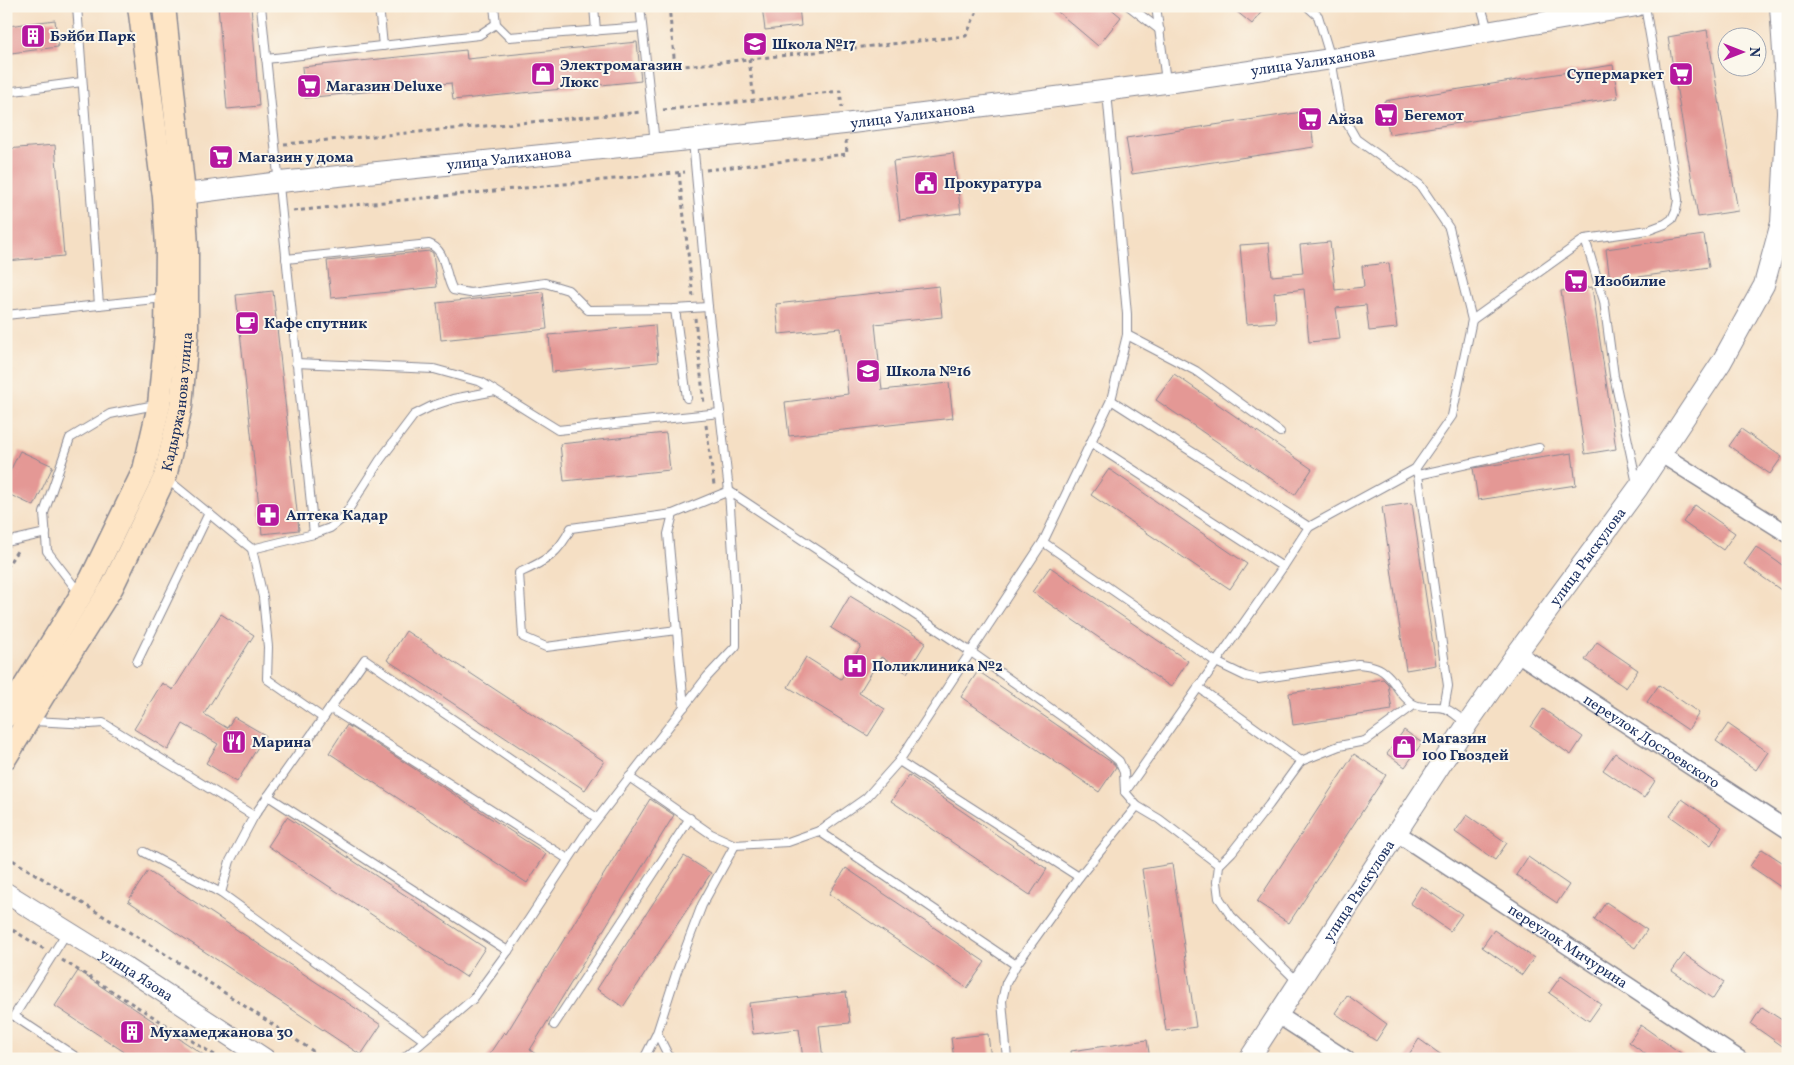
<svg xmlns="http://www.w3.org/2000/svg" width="1794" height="1065" viewBox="0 0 1794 1065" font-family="Vollkorn,serif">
<rect width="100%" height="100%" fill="#fbf7ec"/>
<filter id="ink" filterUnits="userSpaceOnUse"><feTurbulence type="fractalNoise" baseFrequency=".02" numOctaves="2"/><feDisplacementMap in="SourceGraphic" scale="10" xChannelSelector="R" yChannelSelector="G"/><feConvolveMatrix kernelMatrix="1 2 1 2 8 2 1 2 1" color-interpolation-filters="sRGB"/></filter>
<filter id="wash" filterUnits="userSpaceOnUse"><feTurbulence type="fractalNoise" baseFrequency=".0096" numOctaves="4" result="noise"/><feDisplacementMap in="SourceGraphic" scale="20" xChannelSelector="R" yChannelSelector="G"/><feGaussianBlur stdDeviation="1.12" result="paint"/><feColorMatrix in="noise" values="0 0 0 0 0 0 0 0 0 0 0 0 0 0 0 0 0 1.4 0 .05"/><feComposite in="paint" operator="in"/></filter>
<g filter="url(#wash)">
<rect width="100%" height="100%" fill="#f5dfc4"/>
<g id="blocks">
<g fill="#e49895">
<polygon points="218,6 251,6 259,106 227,109"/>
<polygon points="762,6 799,6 801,26 765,30"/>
<polygon points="1051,6 1108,6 1121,17 1098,46"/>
<polygon points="1230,6 1266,6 1252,24"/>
<polygon points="55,20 58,47 11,53 8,26"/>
<polygon points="1707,30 1738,211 1698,217 1668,37"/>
<polygon points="637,42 641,81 453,100 451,83 305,98 302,67 466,50 467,59"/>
<polygon points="1613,65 1618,98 1389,134 1384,101"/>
<polygon points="1309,111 1314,147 1132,174 1126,138"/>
<polygon points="55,145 64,256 6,261 6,149"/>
<polygon points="953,153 961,213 900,220 893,161"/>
<polygon points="1704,235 1709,267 1610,281 1606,249"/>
<polygon points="1330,242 1335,290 1364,287 1362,266 1389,263 1397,328 1369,331 1366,305 1336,308 1340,339 1309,342 1304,289 1274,293 1276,322 1247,324 1240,245 1269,243 1272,276 1303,273 1300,245"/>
<polygon points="430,251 433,253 437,287 331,298 327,261"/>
<polygon points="939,286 942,317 875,324 882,390 949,383 953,418 789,436 785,402 848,394 841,328 779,334 776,304"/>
<polygon points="1592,287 1616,449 1585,454 1561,291"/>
<polygon points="273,291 299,530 262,534 236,295"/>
<polygon points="543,292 547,329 441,340 437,303"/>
<polygon points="655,325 658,362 552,372 549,335"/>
<polygon points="1174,374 1312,469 1295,495 1156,400"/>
<polygon points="1741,429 1782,457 1770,474 1729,446"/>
<polygon points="666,433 670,470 564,481 560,444"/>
<polygon points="20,451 53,466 34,506 6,493 6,479"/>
<polygon points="1572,453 1576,485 1478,500 1473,468"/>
<polygon points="1109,469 1247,564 1230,589 1091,495"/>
<polygon points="1412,503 1436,665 1406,670 1382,507"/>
<polygon points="1695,505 1735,533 1723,550 1683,522"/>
<polygon points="1756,547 1788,569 1788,595 1744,564"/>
<polygon points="1050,567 1188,661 1171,687 1032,592"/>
<polygon points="850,596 926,642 907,673 881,657 859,693 885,709 868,736 788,687 806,657 841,679 861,646 831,628"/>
<polygon points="221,614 254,635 204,714 227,728 234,717 265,735 237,782 206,763 218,744 183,724 168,750 134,729 162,683 173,690"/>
<polygon points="406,631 604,761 585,790 387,660"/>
<polygon points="1597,642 1638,670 1626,688 1585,660"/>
<polygon points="978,671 1114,764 1116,767 1099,792 961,697"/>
<polygon points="1383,679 1388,684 1392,710 1293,725 1289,693"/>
<polygon points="1659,685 1699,713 1688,730 1647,702"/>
<polygon points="1543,709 1583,737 1571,755 1531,727"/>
<polygon points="1728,724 1768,752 1756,770 1716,741"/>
<polygon points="347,725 546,854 527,883 329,753"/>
<polygon points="1404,730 1422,743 1405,767 1387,754"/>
<polygon points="1615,753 1655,781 1644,798 1603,770"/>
<polygon points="1354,754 1386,775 1289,923 1257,902"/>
<polygon points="909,775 1047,869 1030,895 891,801"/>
<polygon points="650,799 674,815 530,1050 543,1059 486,1059 504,1032 506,1034"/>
<polygon points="1682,799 1722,827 1711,845 1670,816"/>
<polygon points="1467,815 1507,843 1495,860 1455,832"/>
<polygon points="287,817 485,948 466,977 268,846"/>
<polygon points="1762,849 1788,866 1788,892 1750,866"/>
<polygon points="684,856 711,873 623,1007 597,989"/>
<polygon points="1528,857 1569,885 1557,903 1516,875"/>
<polygon points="1172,864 1196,1027 1166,1031 1142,869"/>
<polygon points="846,868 985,962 967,988 829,894"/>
<polygon points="148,871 381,1025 361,1055 128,901"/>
<polygon points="1421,886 1462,914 1450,931 1410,903"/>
<polygon points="1606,902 1647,930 1635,948 1594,920"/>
<polygon points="1494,930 1534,958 1522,975 1482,947"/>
<polygon points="1684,954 1724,982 1713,999 1672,971"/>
<polygon points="78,971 210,1059 135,1059 55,1006"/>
<polygon points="1561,976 1601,1004 1589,1021 1549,993"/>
<polygon points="846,992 850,1023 819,1026 823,1059 803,1059 799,1029 753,1034 749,1003"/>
<polygon points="1347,995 1387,1024 1376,1041 1335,1013"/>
<polygon points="1762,1007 1788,1024 1788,1050 1751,1024"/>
<polygon points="1641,1025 1689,1059 1652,1059 1629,1042"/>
<polygon points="988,1034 991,1059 954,1059 951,1038"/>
<polygon points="1419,1039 1447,1059 1406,1059"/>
<polygon points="1147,1040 1150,1059 1072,1059 1071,1051"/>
</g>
</g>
</g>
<g filter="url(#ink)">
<use href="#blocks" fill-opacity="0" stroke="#888791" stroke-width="1"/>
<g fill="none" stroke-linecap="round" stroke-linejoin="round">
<defs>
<g id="service">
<polyline points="77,6 99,305"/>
<polyline points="261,6 314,534"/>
<polyline points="379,6 383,46"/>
<polyline points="494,6 496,24 509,37 642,27"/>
<polyline points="594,6 596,31"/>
<polyline points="640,6 655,143"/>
<polyline points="1129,6 1160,30"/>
<polyline points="1156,6 1166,81"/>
<polyline points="1481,6 1488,30"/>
<polyline points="266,59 479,35 496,24"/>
<polyline points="6,92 82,82"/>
<polyline points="1585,239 1604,301 1614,376 1637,484"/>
<path d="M286,259L429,244C447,250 444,275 453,290L470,293L545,283L568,290L588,310L675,309L708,307"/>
<polyline points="675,309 687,398"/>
<polyline points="6,315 164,298"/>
<polyline points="1472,320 1585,239 1649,230 1665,224 1672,219 1676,210 1678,200 1676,185 1645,6"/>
<polyline points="1127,335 1196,371 1280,432"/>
<polyline points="296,363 434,369 481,382 558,430 720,413"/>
<polyline points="1111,400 1309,527"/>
<polyline points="1092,443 1283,567"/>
<polyline points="1415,469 1418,475 1446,672 1448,686 1444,708"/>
<polyline points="1418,475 1539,448"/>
<polyline points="167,479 252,549 314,534 330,528 343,518 380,460 414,415 432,406 453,399 495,391"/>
<path d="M673,514L571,528C558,554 546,561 519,573L523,637L546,647L677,630"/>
<polyline points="6,542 46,533"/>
<polyline points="1043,542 1111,400 1127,335 1127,314 1107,92"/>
<polyline points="252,549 263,597 268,647 267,679 323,718"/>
<polyline points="80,594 47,551 44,513 70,438 110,414 155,405"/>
<polyline points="137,662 209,513"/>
<polyline points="1198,687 1301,761"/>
<polyline points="684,707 668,534 673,514 729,491 971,652 1088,735 1119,761 1124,772 1125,792 1137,806"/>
<polyline points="330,708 568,859"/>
<polyline points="33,721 90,724 103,723 254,816"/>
<polyline points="899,761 1079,877"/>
<path d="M629,777L711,834L735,845L788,842L819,831L866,798L899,761L1043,542L1216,662L1245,676L1258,679L1358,664C1367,665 1377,666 1384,672C1396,681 1398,694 1413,704C1423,710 1433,705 1444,708C1451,710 1460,719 1467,723"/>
<polyline points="1125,792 1283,567 1309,527 1415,469 1452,416 1472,320 1449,228 1420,185 1356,139 1340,111 1331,59 1318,16 1307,6"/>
<polyline points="268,796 508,951"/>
<polyline points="819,831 1016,965"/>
<polyline points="144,852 221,893"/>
<polyline points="67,932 14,1016 79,1059"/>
<polyline points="1298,982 1231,916 1219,898 1217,882 1219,865 1232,852 1269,805 1301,761 1339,746 1365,741 1414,705"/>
<polyline points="554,1025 690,818"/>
<polyline points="424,1040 221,893 230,861 254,816 365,659 597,818"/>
<polyline points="403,1059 473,999 508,951 584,836 707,677 736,646 736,601 729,491 708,307 693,141"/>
<polyline points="644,1059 657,1033"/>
<polyline points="670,1059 657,1033 677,971 702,905 735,845"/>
<polyline points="1007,1059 1002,1001 1006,983 1016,965 1079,877 1137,806 1159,819 1219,865"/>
</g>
<g id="minor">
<polyline points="1661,454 1788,534"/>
<path id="s1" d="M1517,653L1788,830"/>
<path id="s2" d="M1397,833L1739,1059"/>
<polyline points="1278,1015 1346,1059"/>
</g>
<g id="tertiary">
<path id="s3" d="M169,196L280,182L844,124L1181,81L1331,59L1637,6"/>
<path id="s4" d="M6,893L125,967L265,1059"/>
<path id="s5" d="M1249,1059L1468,723L1517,653L1638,488L1721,363L1764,285L1781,223L1787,112L1780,6"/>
</g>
<g id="secondary">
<polyline points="6,716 91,579 144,470 159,405 166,334 167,247 164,197 139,6"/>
<path id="s6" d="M6,757L43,696L112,587L165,477L181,406L187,335V247L184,194L164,6"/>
</g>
</defs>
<use href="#service" stroke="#888791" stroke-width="10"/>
<use href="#minor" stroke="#888791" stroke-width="19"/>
<use href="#tertiary" stroke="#888791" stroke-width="22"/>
<use href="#secondary" stroke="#888791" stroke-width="25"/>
<g stroke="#888791" stroke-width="3" stroke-dasharray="4 4" stroke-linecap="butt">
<polyline points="669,6 675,67 966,36 976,13 976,6"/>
<polyline points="749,59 754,100"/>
<polyline points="663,110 840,91 842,107"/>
<polyline points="284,144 642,112"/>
<polyline points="706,170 847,154 846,140"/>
<polyline points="679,173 693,297"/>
<polyline points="293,211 685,172"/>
<polyline points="695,318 704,404"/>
<polyline points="706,425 714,485"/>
<polyline points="6,568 17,551"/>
<polyline points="6,856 181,964 325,1059"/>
<polyline points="6,926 44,949"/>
<polyline points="62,960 221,1059"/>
</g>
<use href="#service" stroke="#fff" stroke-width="8"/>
<use href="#minor" stroke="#fff" stroke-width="16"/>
<use href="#tertiary" stroke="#fff" stroke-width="20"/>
<use href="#secondary" stroke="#fee5c5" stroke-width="22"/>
</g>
</g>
<defs>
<symbol id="building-square" viewBox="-11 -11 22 22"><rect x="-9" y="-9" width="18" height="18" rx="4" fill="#b5179e" stroke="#fbf7ec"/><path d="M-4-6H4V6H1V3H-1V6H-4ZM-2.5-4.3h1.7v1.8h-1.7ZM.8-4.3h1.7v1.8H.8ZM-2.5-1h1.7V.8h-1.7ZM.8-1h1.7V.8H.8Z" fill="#fff"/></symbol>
<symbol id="school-square" viewBox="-11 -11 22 22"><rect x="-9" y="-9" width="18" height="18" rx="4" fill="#b5179e" stroke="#fbf7ec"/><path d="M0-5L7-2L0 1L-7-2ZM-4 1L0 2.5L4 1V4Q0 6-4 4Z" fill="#fff"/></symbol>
<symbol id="shop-square" viewBox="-11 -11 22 22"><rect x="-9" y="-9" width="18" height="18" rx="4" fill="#b5179e" stroke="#fbf7ec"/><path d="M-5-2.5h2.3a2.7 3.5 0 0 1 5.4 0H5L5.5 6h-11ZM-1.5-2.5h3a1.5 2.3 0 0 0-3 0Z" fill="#fff"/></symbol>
<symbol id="supermarket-square" viewBox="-11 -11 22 22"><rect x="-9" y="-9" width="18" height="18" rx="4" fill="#b5179e" stroke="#fbf7ec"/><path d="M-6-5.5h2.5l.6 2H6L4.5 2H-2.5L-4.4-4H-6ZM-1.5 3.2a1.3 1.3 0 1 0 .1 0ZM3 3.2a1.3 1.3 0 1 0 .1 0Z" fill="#fff"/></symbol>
<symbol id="civic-square" viewBox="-11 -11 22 22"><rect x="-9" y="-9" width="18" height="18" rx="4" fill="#b5179e" stroke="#fbf7ec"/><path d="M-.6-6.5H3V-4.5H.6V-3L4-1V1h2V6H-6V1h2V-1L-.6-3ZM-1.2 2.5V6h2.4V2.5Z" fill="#fff"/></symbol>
<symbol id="cafe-square" viewBox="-11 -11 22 22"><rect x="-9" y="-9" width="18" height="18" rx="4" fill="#b5179e" stroke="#fbf7ec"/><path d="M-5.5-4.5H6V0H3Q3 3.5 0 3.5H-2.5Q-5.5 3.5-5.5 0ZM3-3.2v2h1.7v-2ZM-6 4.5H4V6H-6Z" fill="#fff"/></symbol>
<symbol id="pharmacy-square" viewBox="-11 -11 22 22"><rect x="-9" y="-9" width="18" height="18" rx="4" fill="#b5179e" stroke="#fbf7ec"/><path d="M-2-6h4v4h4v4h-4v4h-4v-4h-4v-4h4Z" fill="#fff"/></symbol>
<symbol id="hospital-square" viewBox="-11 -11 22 22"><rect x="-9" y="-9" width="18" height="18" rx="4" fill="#b5179e" stroke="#fbf7ec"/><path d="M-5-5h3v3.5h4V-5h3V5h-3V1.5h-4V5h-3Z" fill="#fff"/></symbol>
<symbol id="restaurant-square" viewBox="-11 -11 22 22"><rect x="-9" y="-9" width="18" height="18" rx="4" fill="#b5179e" stroke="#fbf7ec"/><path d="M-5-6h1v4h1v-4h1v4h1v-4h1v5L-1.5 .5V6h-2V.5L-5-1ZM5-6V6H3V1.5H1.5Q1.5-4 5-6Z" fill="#fff"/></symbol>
</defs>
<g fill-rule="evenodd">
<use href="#building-square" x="19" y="22" width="28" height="28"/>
<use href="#school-square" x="741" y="30" width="28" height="28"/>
<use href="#shop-square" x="529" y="60" width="28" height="28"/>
<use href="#supermarket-square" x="1667" y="60" width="28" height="28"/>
<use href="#supermarket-square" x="295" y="72" width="28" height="28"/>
<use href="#supermarket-square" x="1372" y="101" width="28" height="28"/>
<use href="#supermarket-square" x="1296" y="105" width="28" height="28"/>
<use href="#supermarket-square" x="207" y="143" width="28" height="28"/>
<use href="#civic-square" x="912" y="169" width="28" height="28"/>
<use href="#supermarket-square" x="1562" y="267" width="28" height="28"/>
<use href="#cafe-square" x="233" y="309" width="28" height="28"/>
<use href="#school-square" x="854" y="357" width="28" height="28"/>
<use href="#pharmacy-square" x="254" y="501" width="28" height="28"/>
<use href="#hospital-square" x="841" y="652" width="28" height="28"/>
<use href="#restaurant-square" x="220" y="728" width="28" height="28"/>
<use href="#shop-square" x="1390" y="733" width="28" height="28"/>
<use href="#building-square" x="118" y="1018" width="28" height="28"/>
</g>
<g text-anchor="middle" stroke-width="4" stroke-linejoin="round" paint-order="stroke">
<g font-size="15" font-weight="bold" fill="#1b2f5e" stroke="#fbf7ec" text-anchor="start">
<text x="50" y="41">Бэйби Парк</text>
<text x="772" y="49">Школа №17</text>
<text x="560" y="70">Электромагазин<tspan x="560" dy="17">Люкс</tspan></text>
<text x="1664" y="79" text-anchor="end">Супермаркет</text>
<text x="326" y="91">Магазин Deluxe</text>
<text x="1404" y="120">Бегемот</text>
<text x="1328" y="124">Айза</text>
<text x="238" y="162">Магазин у дома</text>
<text x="944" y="188">Прокуратура</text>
<text x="1594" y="286">Изобилие</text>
<text x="264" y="328">Кафе спутник</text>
<text x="886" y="376">Школа №16</text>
<text x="286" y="520">Аптека Кадар</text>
<text x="872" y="671">Поликлиника №2</text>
<text x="1422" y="743">Магазин<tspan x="1422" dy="17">100 Гвоздей</tspan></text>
<text x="252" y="747">Марина</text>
<text x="150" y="1037">Мухамеджанова 30</text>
</g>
<g font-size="15" fill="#1b2f5e" stroke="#fbf7ec">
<text dy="5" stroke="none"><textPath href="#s3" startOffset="1152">улица Уалиханова</textPath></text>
<text dy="5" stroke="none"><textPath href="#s3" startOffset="748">улица Уалиханова</textPath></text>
<text dy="5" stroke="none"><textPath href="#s3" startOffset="342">улица Уалиханова</textPath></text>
<text dy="5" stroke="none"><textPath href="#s6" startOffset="399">Кадыржанова улица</textPath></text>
<text dy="5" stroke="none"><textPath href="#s5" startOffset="606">улица Рыскулова</textPath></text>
<text dy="5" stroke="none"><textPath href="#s1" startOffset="161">переулок Достоевского</textPath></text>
<text dy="5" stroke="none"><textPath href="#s5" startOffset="201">улица Рыскулова</textPath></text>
<text dy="5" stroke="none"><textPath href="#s2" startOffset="205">переулок Мичурина</textPath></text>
<text dy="5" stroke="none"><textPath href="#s4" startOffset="154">улица Язова</textPath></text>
</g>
</g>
<rect width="1794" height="1065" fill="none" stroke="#fbf7ec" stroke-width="25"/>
<g transform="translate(1742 52) rotate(90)"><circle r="24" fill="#fbf7ec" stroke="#a1a7b3"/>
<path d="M0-4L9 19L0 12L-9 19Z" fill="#b5179e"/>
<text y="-8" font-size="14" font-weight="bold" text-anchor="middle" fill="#1b2f5e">N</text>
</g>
</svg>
